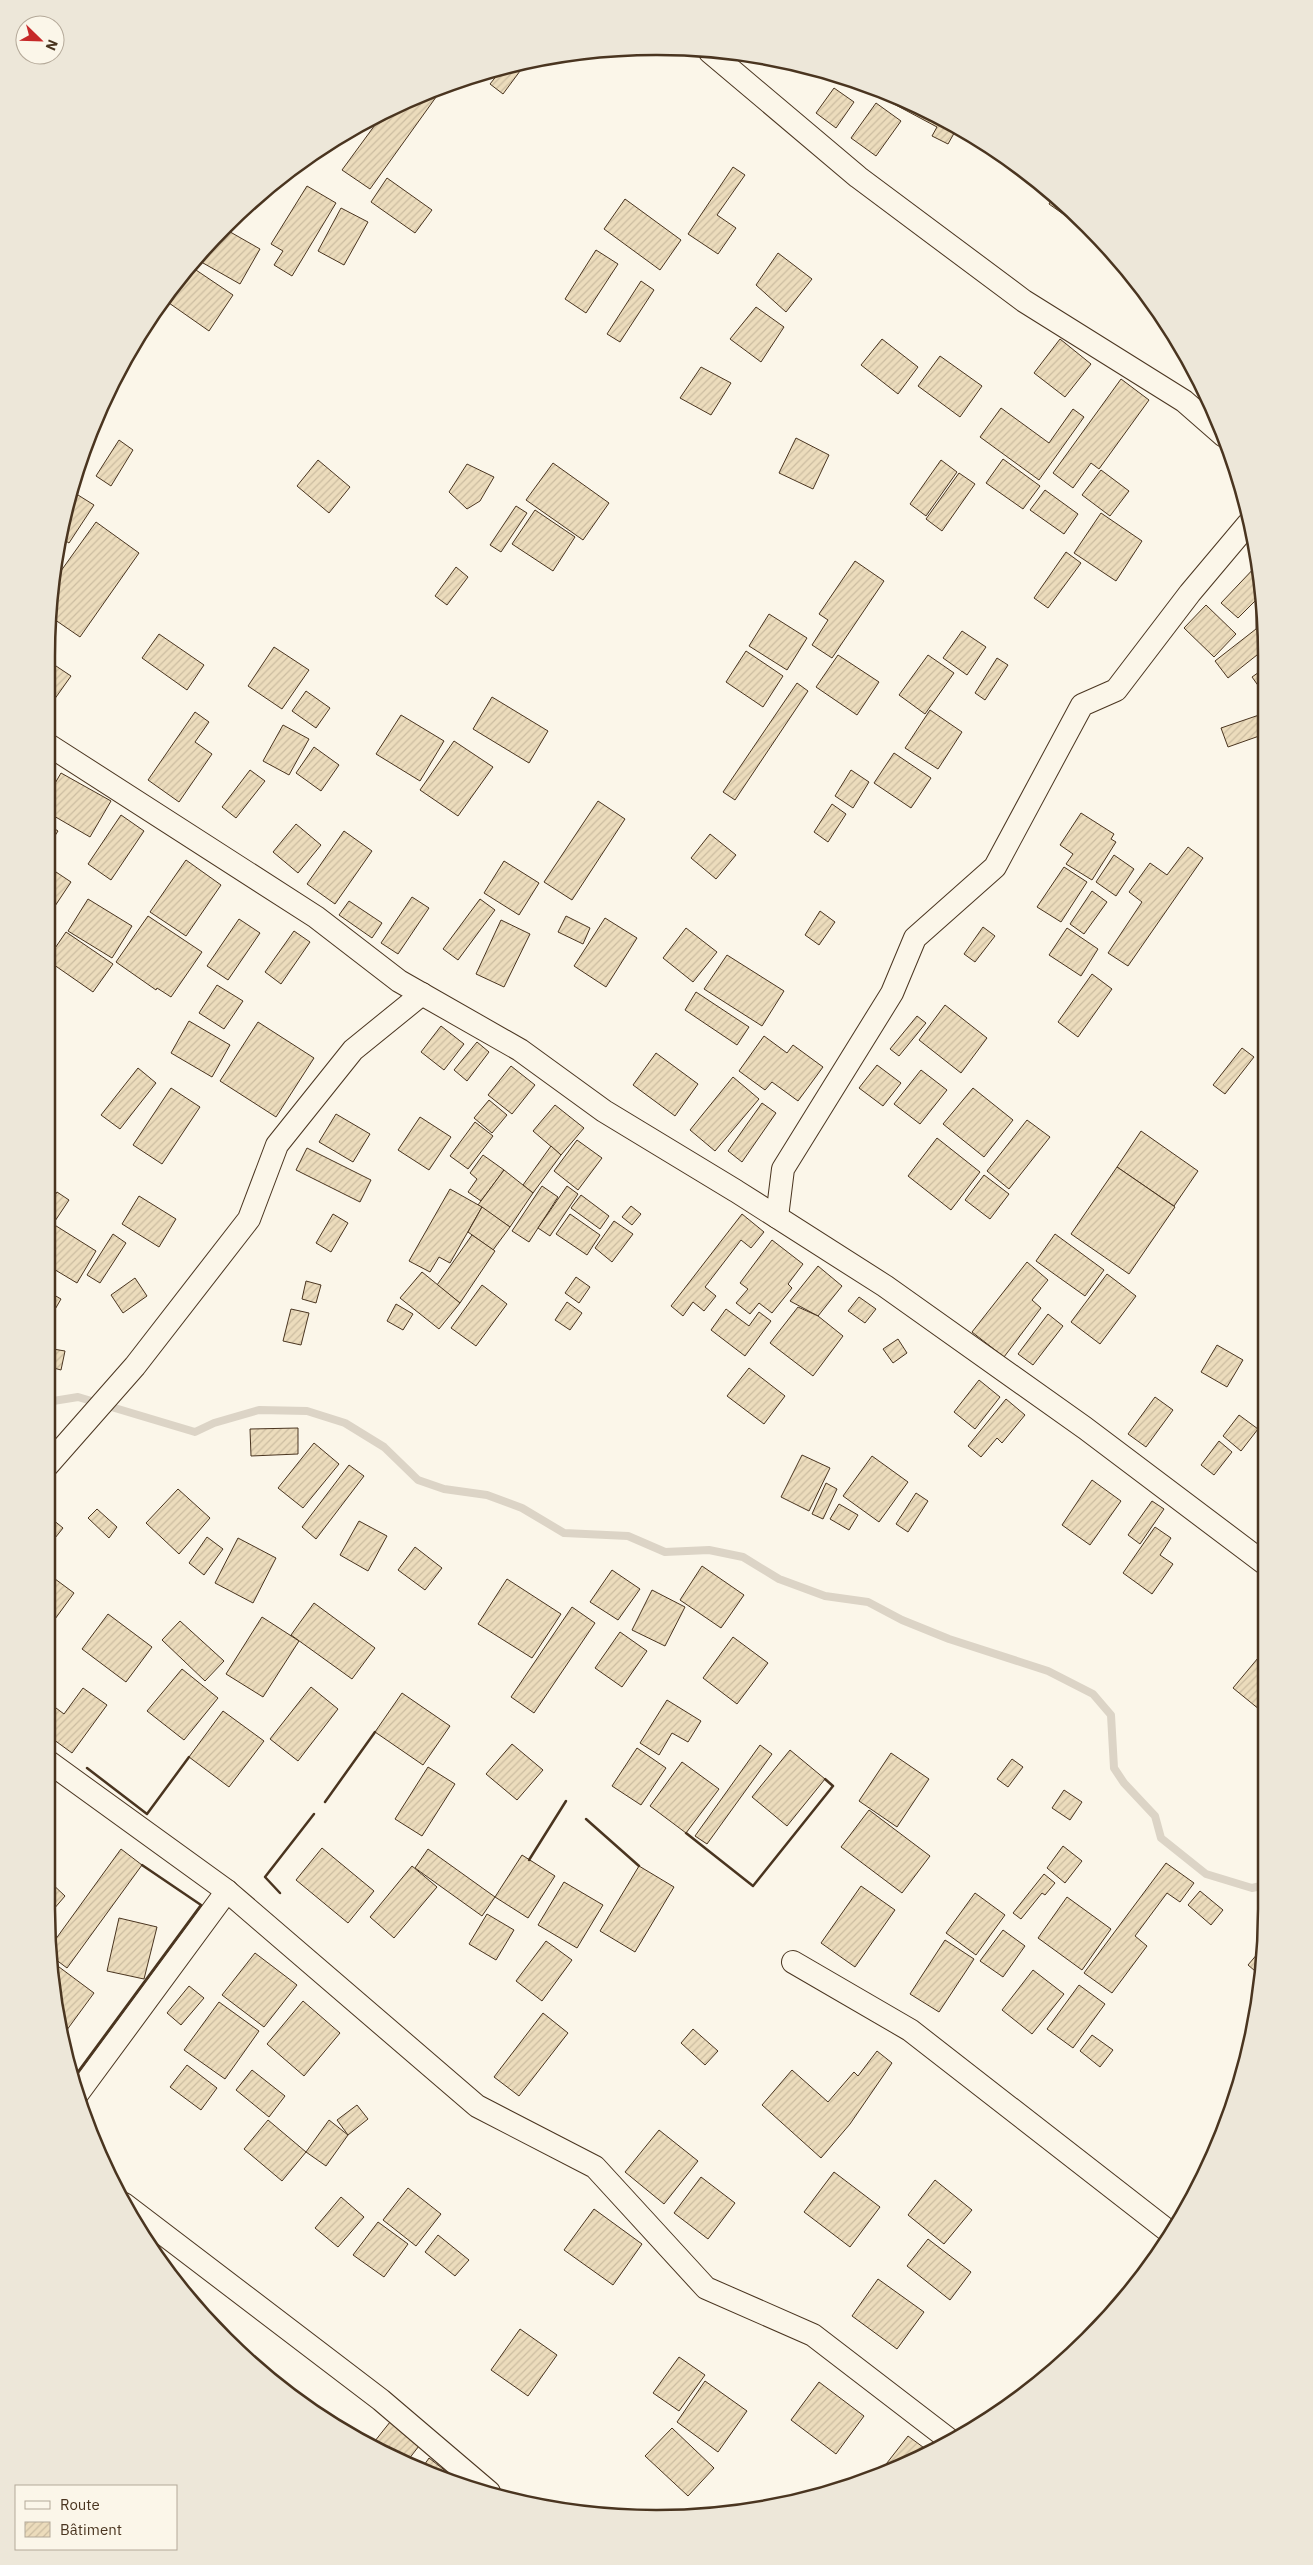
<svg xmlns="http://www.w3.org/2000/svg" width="1313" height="2565" viewBox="0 0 1313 2565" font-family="'IBM Plex Sans',sans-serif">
<defs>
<pattern id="building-hatch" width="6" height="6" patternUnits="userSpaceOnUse" patternTransform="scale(1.25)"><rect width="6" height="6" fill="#ecdcbc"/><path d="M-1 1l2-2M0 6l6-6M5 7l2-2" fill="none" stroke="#ccbda1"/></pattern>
</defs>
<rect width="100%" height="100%" fill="#fbf6e9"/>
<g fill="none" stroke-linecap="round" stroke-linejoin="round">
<polyline stroke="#dcd4c6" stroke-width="8" points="47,1402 78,1397 195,1432 214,1423 259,1410 307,1411 345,1423 384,1447 418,1480 444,1489 487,1495 522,1508 564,1533 628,1536 665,1552 709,1550 743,1557 779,1579 825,1596 868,1602 902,1620 949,1639 1048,1671 1093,1694 1111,1715 1114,1768 1124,1783 1155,1816 1161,1838 1206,1874 1252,1888 1265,1885"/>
</g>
<g fill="url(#building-hatch)" stroke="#4a3520">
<polygon points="520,65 523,67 503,94 490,84 502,69"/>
<polygon points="444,86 370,189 342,170 383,114"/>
<polygon points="834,88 854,102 836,128 816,113"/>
<polygon points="895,98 926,109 957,128 948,144 932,136 937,127 892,103"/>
<polygon points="876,103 901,121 876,156 851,138"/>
<polygon points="733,167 745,175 717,215 736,228 718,254 688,234"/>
<polygon points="387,178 432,210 415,233 371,202"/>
<polygon points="307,186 336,203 292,276 274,265 283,251 271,244"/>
<polygon points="1053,197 1081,225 1080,226 1049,204"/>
<polygon points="625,199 681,240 660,270 604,229"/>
<polygon points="341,208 368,222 344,265 318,251"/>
<polygon points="225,229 260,249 240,284 196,259"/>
<polygon points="596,250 618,264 586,313 565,299"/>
<polygon points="778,253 812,279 786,312 756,285"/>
<polygon points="193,268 233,295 209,331 169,303"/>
<polygon points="641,281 654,290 620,342 607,334"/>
<polygon points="756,307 784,327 761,362 730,339"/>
<polygon points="882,339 918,367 898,394 861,365"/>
<polygon points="1060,339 1091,364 1065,397 1034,373"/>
<polygon points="940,356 982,386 960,417 918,386"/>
<polygon points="701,367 731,383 711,415 680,398"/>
<polygon points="1121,379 1149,400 1099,469 1091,463 1073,488 1053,473"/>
<polygon points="1001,408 1049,443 1073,409 1084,417 1039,480 980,437"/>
<polygon points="796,438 829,455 813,489 779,473"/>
<polygon points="119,440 133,450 111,486 96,476"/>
<polygon points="1003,459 1040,486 1023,509 986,483"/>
<polygon points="318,460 350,487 329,513 297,486"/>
<polygon points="941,460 957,472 926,516 910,504"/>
<polygon points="553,463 609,503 583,540 526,500"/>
<polygon points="467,464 494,477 480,501 467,509 449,492"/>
<polygon points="1101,470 1129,491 1110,516 1082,495"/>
<polygon points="959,473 975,484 942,531 926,519"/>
<polygon points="70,490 94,505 69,543 61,538"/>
<polygon points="1045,490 1078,514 1064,534 1030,510"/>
<polygon points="516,506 527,513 501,552 490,545"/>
<polygon points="535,510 575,537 553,571 512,544"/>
<polygon points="1101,513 1142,541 1116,581 1074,553"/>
<polygon points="96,522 139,553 80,637 48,615 53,582"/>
<polygon points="1066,552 1081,563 1048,608 1034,598"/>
<polygon points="855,561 884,581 832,658 812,645 828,620 819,614"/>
<polygon points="1258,564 1261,577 1262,594 1238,618 1221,603"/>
<polygon points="456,567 468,577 447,605 435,596"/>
<polygon points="1262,599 1262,651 1228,678 1215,661 1256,629 1256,603"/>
<polygon points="1206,605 1236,634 1214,657 1184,628"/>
<polygon points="769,614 807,638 787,670 749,646"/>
<polygon points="962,631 986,647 967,675 943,658"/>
<polygon points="159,634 204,665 187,690 142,658"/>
<polygon points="274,647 309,670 282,709 248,686"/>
<polygon points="746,651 783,676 763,707 726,682"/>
<polygon points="838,655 879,682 857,715 816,687"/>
<polygon points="928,655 954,673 925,714 899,695"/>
<polygon points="997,658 1008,665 985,700 975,693"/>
<polygon points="47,660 71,676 49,707 47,706"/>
<polygon points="1262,670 1262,691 1252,677"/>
<polygon points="797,683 808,691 735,800 723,792"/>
<polygon points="306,691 330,708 316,728 292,711"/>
<polygon points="492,697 548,731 529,763 473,729"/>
<polygon points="930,710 962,732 938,769 905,748"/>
<polygon points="195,712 209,722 195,742 212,754 179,802 148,780"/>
<polygon points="1262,714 1262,735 1228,747 1221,728"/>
<polygon points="401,715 444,741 420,781 376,754"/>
<polygon points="283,725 309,739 289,775 263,761"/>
<polygon points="454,741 493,767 458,816 420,790"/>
<polygon points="314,747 339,765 321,791 296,773"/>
<polygon points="894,753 931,778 911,808 874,783"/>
<polygon points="250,770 265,781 236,818 222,807"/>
<polygon points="851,770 869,782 853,808 835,796"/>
<polygon points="61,773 111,801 90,837 47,812 47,797"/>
<polygon points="598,801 625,819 572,900 544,882"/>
<polygon points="832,804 846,814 828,842 814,832"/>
<polygon points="1081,813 1114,834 1111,839 1116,842 1092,880 1066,864 1073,854 1060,845"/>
<polygon points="121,815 144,831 111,880 88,864"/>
<polygon points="47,824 58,831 47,848"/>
<polygon points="296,824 321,845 298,873 273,852"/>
<polygon points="344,831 372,851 335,904 307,884"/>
<polygon points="710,834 736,855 716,879 691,858"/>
<polygon points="1188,847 1203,858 1128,966 1108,953 1142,902 1129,892 1150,863 1167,875"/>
<polygon points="1114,855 1134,869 1116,896 1096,882"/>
<polygon points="186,860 221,885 186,936 150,912"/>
<polygon points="504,861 539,883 519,915 484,893"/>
<polygon points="47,866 71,882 47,918"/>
<polygon points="1064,867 1087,882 1061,922 1037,907"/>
<polygon points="1092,891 1107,902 1084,934 1070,924"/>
<polygon points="412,897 429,908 398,954 381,943"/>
<polygon points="88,899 132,926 112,958 68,931"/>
<polygon points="480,899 495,910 458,960 443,949"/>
<polygon points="349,901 382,923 372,938 339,915"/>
<polygon points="820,911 835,922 819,945 805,935"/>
<polygon points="148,916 202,952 171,997 157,988 156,990 116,962"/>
<polygon points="566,916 590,928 583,944 558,932"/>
<polygon points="605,918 637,938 606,987 574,966"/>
<polygon points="239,919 260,933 228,980 207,966"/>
<polygon points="501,920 530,934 504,987 476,974"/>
<polygon points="983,927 995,936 975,962 964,954"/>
<polygon points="686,928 717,952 693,982 663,958"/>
<polygon points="1067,928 1098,949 1081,976 1049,955"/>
<polygon points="294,931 310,942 281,984 265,972"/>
<polygon points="66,932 113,964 93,992 47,960"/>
<polygon points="727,955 784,991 762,1026 704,989"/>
<polygon points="1092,974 1112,989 1078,1037 1058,1022"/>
<polygon points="217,985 243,1001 224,1029 199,1013"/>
<polygon points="696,992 749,1027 737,1045 685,1010"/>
<polygon points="945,1005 987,1038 961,1073 919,1040"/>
<polygon points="917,1016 926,1023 899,1056 890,1049"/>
<polygon points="189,1021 230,1045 212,1077 171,1053"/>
<polygon points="258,1022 314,1058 276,1117 220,1081"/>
<polygon points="441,1026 464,1044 444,1070 421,1052"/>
<polygon points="764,1036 787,1053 793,1045 823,1067 798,1101 772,1082 765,1090 739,1071"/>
<polygon points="477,1042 489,1052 467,1081 454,1070"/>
<polygon points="1242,1048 1254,1057 1225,1094 1213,1085"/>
<polygon points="656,1053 698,1084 675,1116 633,1085"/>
<polygon points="877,1065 901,1083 883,1106 859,1088"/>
<polygon points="511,1066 535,1085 512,1114 488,1095"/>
<polygon points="138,1068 156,1083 120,1129 101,1115"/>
<polygon points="921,1070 947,1090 920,1124 894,1104"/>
<polygon points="733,1077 759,1099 715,1151 690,1130"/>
<polygon points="171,1088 200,1107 162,1164 133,1145"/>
<polygon points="973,1088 1013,1120 984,1157 943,1124"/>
<polygon points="489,1100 507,1115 492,1133 474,1118"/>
<polygon points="762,1103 776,1113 742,1162 728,1151"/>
<polygon points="555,1105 584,1128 561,1155 533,1131"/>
<polygon points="336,1114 370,1134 353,1162 319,1142"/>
<polygon points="420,1117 451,1137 429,1170 398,1150"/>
<polygon points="1027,1120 1050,1137 1009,1189 987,1171"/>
<polygon points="475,1122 493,1136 468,1169 450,1156"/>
<polygon points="1141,1131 1198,1171 1174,1206 1117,1167"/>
<polygon points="937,1138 980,1172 951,1210 908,1176"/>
<polygon points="577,1140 602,1158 578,1190 554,1171"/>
<polygon points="551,1146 561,1155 533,1193 523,1185"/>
<polygon points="307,1148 371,1180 360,1202 296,1170"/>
<polygon points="483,1155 504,1170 481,1201 468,1192 477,1179 470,1173"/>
<polygon points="1117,1167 1175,1207 1129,1274 1071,1234"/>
<polygon points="504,1170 533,1193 510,1227 478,1205"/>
<polygon points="984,1175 1009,1194 990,1219 965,1200"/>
<polygon points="542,1186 558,1197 529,1242 512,1231"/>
<polygon points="567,1186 578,1194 550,1236 538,1228"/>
<polygon points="450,1189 482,1207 450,1263 439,1257 430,1272 409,1261"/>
<polygon points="57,1192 69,1200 53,1224 47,1221 47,1208"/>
<polygon points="581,1195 609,1216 600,1229 571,1208"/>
<polygon points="139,1196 176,1219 159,1247 122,1224"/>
<polygon points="631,1206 641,1214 632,1225 622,1217"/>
<polygon points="482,1207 510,1227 493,1250 468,1232"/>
<polygon points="333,1214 348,1223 331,1252 316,1243"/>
<polygon points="570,1214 600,1235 587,1255 556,1234"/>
<polygon points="742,1214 764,1232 751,1248 741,1240 705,1287 716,1296 704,1311 693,1302 683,1316 671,1306"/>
<polygon points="614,1221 633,1234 612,1262 595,1248"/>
<polygon points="53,1224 96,1251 77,1283 47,1265 47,1234"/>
<polygon points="113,1234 126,1243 100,1283 87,1275"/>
<polygon points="1055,1234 1104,1270 1085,1296 1036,1261"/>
<polygon points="472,1235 495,1251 460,1303 437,1285"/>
<polygon points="772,1240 803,1264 788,1284 792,1288 772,1313 759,1303 750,1314 736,1303 748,1289 740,1283"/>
<polygon points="1027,1262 1048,1280 1032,1300 1041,1308 1004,1357 972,1332"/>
<polygon points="818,1266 842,1286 818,1316 790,1301"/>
<polygon points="422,1272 460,1303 439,1329 400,1298"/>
<polygon points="1107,1274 1136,1296 1100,1344 1071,1322"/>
<polygon points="576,1277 590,1287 579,1303 565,1293"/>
<polygon points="135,1278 147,1296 123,1313 111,1295"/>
<polygon points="306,1281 321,1285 316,1303 302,1299"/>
<polygon points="482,1285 507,1304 476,1346 451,1328"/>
<polygon points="47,1291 61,1299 50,1318 47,1316"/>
<polygon points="859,1297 876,1309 865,1323 848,1311"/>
<polygon points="567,1302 582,1313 570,1330 555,1320"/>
<polygon points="396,1304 413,1314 403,1330 387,1321"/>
<polygon points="798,1307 818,1316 843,1336 813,1376 770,1343"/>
<polygon points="291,1309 309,1313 301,1345 283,1341"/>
<polygon points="726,1309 749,1326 759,1312 771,1321 745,1356 711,1330"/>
<polygon points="1048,1314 1063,1326 1033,1365 1018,1354"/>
<polygon points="898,1339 907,1353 893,1363 883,1349"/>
<polygon points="1217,1345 1243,1360 1227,1387 1201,1372"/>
<polygon points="47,1348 65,1351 61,1370 50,1367 47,1382"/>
<polygon points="749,1368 785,1396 764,1424 727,1396"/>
<polygon points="979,1380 1000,1397 975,1429 954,1412"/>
<polygon points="1155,1397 1173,1410 1146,1447 1128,1434"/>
<polygon points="1006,1399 1025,1415 1002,1443 997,1438 981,1457 968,1446"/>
<polygon points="1239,1415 1258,1429 1241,1451 1223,1436"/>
<polygon points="298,1428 298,1454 251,1456 250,1429"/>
<polygon points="1219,1441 1232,1452 1214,1475 1201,1465"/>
<polygon points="314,1443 339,1464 303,1508 278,1488"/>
<polygon points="802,1455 830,1468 809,1511 781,1497"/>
<polygon points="872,1456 908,1482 879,1522 843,1496"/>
<polygon points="349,1465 364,1476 316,1539 302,1527"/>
<polygon points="1092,1480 1121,1501 1090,1545 1062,1525"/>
<polygon points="826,1483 837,1489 823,1519 812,1514"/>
<polygon points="178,1489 210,1518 179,1554 146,1523"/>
<polygon points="916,1493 928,1501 908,1532 896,1524"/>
<polygon points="1152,1501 1164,1509 1140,1544 1128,1535"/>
<polygon points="839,1504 858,1515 849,1530 830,1519"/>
<polygon points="97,1509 117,1527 109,1538 88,1518"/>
<polygon points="47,1515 63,1528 47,1548"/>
<polygon points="359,1521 387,1536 368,1571 340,1555"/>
<polygon points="1155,1527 1171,1538 1160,1555 1173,1564 1152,1594 1123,1573"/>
<polygon points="207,1537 223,1549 204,1575 189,1563"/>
<polygon points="238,1538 276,1558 253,1603 215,1583"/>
<polygon points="415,1547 442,1568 425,1590 398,1570"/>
<polygon points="702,1566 744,1595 721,1628 680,1600"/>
<polygon points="612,1570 640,1589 618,1620 590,1602"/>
<polygon points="47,1573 74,1593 47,1630"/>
<polygon points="507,1579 561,1614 532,1658 478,1624"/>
<polygon points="652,1590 685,1607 665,1646 632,1630"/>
<polygon points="314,1603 375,1648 352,1679 291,1635"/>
<polygon points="572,1607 595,1623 534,1713 511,1697"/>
<polygon points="108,1614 152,1647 126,1682 82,1649"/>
<polygon points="262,1617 299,1641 263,1697 226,1674"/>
<polygon points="180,1621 224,1661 205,1681 162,1640"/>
<polygon points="620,1632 647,1651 622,1687 595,1668"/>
<polygon points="733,1637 768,1663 737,1704 703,1678"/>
<polygon points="1263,1652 1265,1653 1265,1714 1233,1688"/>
<polygon points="182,1669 218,1698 184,1740 147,1711"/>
<polygon points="311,1687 338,1709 298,1761 270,1739"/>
<polygon points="83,1688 107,1705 72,1753 46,1734 46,1713 52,1705 64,1714"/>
<polygon points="402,1693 450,1726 423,1765 375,1732"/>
<polygon points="667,1700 701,1721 688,1742 672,1733 659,1755 640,1743"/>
<polygon points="223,1711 264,1741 229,1787 189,1757"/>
<polygon points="512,1744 543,1770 517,1800 486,1774"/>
<polygon points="760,1745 772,1754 707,1844 695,1836"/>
<polygon points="637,1748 666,1768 641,1805 612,1786"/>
<polygon points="790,1750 825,1779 787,1826 752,1797"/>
<polygon points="891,1753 929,1779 897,1827 859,1801"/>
<polygon points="1012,1759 1023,1767 1008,1787 997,1779"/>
<polygon points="682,1762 719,1789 686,1833 650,1806"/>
<polygon points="428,1767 455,1784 422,1836 395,1819"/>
<polygon points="1064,1790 1082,1802 1070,1820 1052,1808"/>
<polygon points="869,1810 930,1856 902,1893 841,1847"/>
<polygon points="1063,1846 1082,1861 1065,1883 1047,1868"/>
<polygon points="322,1848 374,1891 348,1923 296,1880"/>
<polygon points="121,1849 142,1865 67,1968 51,1956 50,1947"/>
<polygon points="428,1849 495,1897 482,1916 415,1868"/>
<polygon points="522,1855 555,1876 528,1918 495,1897"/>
<polygon points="1166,1863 1194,1883 1180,1902 1167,1893 1135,1936 1147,1946 1112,1993 1084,1973"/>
<polygon points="412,1866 437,1887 394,1938 370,1917"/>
<polygon points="639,1866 674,1887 635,1952 600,1931"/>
<polygon points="1044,1874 1055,1883 1045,1895 1042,1893 1021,1919 1013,1913"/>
<polygon points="48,1880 65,1896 47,1917 46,1881"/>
<polygon points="564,1882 603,1905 577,1948 538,1925"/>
<polygon points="861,1886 895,1910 855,1967 821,1943"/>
<polygon points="1200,1891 1223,1910 1211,1925 1188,1905"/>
<polygon points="975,1893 1005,1915 976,1955 946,1933"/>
<polygon points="1067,1897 1111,1929 1082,1970 1038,1938"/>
<polygon points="487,1914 514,1930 496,1960 469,1944"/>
<polygon points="119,1918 157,1927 144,1979 107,1971"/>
<polygon points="1003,1930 1025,1946 1003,1977 980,1961"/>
<polygon points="945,1940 974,1959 939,2012 910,1994"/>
<polygon points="546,1941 572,1960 542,2001 516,1981"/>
<polygon points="1264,1946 1265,1948 1261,1976 1248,1965"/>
<polygon points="255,1953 297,1985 264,2027 222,1995"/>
<polygon points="51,1961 94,1993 61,2038 58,2027"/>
<polygon points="1033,1970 1064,1994 1032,2034 1002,2010"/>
<polygon points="1079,1985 1105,2004 1073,2048 1047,2029"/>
<polygon points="189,1986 204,1998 181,2025 167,2013"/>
<polygon points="303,2001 340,2033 304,2076 267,2044"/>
<polygon points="219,2002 259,2031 225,2079 184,2050"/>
<polygon points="543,2013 568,2033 519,2096 494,2077"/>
<polygon points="693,2029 718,2051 705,2065 681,2043"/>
<polygon points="1092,2035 1113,2050 1100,2067 1080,2051"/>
<polygon points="877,2051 892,2063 850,2124 821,2158 762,2105 792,2070 828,2102 854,2072 858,2076"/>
<polygon points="187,2065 217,2088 201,2110 170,2087"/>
<polygon points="252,2070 285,2096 269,2117 236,2090"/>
<polygon points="357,2105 368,2119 348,2135 337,2120"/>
<polygon points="268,2120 306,2152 282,2181 244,2149"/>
<polygon points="329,2120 348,2135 326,2166 306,2152"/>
<polygon points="659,2130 698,2161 664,2204 625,2172"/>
<polygon points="834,2172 880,2207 850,2247 804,2212"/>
<polygon points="701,2177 735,2203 708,2239 674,2213"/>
<polygon points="935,2180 972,2210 944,2244 908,2215"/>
<polygon points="408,2188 441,2214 416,2246 383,2220"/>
<polygon points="341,2197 364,2217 338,2247 315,2228"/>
<polygon points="594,2209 642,2244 613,2285 564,2250"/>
<polygon points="378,2222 408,2244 384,2277 353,2255"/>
<polygon points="438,2235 469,2260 455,2276 425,2252"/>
<polygon points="928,2239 971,2272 950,2300 907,2266"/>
<polygon points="878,2279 924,2312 897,2349 852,2316"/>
<polygon points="174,2282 195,2296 192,2301"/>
<polygon points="201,2305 213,2315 209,2319 198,2308"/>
<polygon points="520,2329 557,2355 528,2396 491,2370"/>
<polygon points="252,2356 267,2371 264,2374 248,2360"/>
<polygon points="679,2357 705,2375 679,2411 653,2393"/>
<polygon points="705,2381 747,2411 718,2452 677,2422"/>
<polygon points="819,2382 864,2416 836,2454 791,2420"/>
<polygon points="390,2422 419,2446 405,2464 371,2446"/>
<polygon points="672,2428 714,2468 688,2496 645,2456"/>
<polygon points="908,2436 931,2453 876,2477"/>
<polygon points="429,2458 461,2483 461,2484 420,2471"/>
</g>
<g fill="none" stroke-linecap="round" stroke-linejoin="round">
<defs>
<g id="street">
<polyline points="710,52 858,177 1024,301 1184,401 1224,436"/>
<polyline points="47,744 316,917 399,981 520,1050 604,1111 736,1191 885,1286 1085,1428 1264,1563"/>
<polyline points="777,1217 783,1169 892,993 915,938 995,867 1082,705 1116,690 1190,593 1248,524"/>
<polyline points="47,1466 135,1366 249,1219 277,1145 353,1050 422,994"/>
<polyline points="46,1760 227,1891 477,2106 595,2167 706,2288 813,2335 951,2441"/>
<polyline points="793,1962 910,2030 1172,2234"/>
<polyline points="76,2096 227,1891"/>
<polyline points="124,2204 381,2400 489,2492"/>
</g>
</defs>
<use href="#street" stroke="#4a3520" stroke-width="24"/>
<use href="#street" stroke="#fbf6e9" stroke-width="22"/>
<g stroke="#4a3520" stroke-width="2.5">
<polyline points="87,1768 147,1814 189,1757"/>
<polyline points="46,1793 52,1787"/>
<polyline points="325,1802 375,1732"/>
<polyline points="586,1819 639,1866"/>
<polyline points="686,1833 753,1886 833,1786 825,1779"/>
<polyline points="529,1860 566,1801"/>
<polyline points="280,1893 265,1877 314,1814"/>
<polyline points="72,2080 201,1905 142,1865"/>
</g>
</g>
<path d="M0 0H1313V2565H0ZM656 55H657A601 601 0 0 1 1258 656V1909A601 601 0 0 1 657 2510H656A601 601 0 0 1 55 1909V656A601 601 0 0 1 656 55Z" fill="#ede7d9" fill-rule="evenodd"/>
<path fill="none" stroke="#4a3520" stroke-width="2.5" d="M656 55H657A601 601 0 0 1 1258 656V1909A601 601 0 0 1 657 2510H656A601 601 0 0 1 55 1909V656A601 601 0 0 1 656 55Z"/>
<rect x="15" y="2485" width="162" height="65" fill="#fbf6e9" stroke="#b4a999"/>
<rect x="25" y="2501" width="25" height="8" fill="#fbf6e9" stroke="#b4a999"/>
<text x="60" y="2510" font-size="15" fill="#4a3520">Route</text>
<rect x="25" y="2522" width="25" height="15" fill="url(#building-hatch)" stroke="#b4a999"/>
<text x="60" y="2535" font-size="15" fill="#4a3520">Bâtiment</text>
<g transform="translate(40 40) rotate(113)"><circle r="24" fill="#fbf6e9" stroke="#b4a999"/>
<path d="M0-4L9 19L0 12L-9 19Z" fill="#c62828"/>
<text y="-8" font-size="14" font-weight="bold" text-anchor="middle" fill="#4a3520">N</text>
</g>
</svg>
